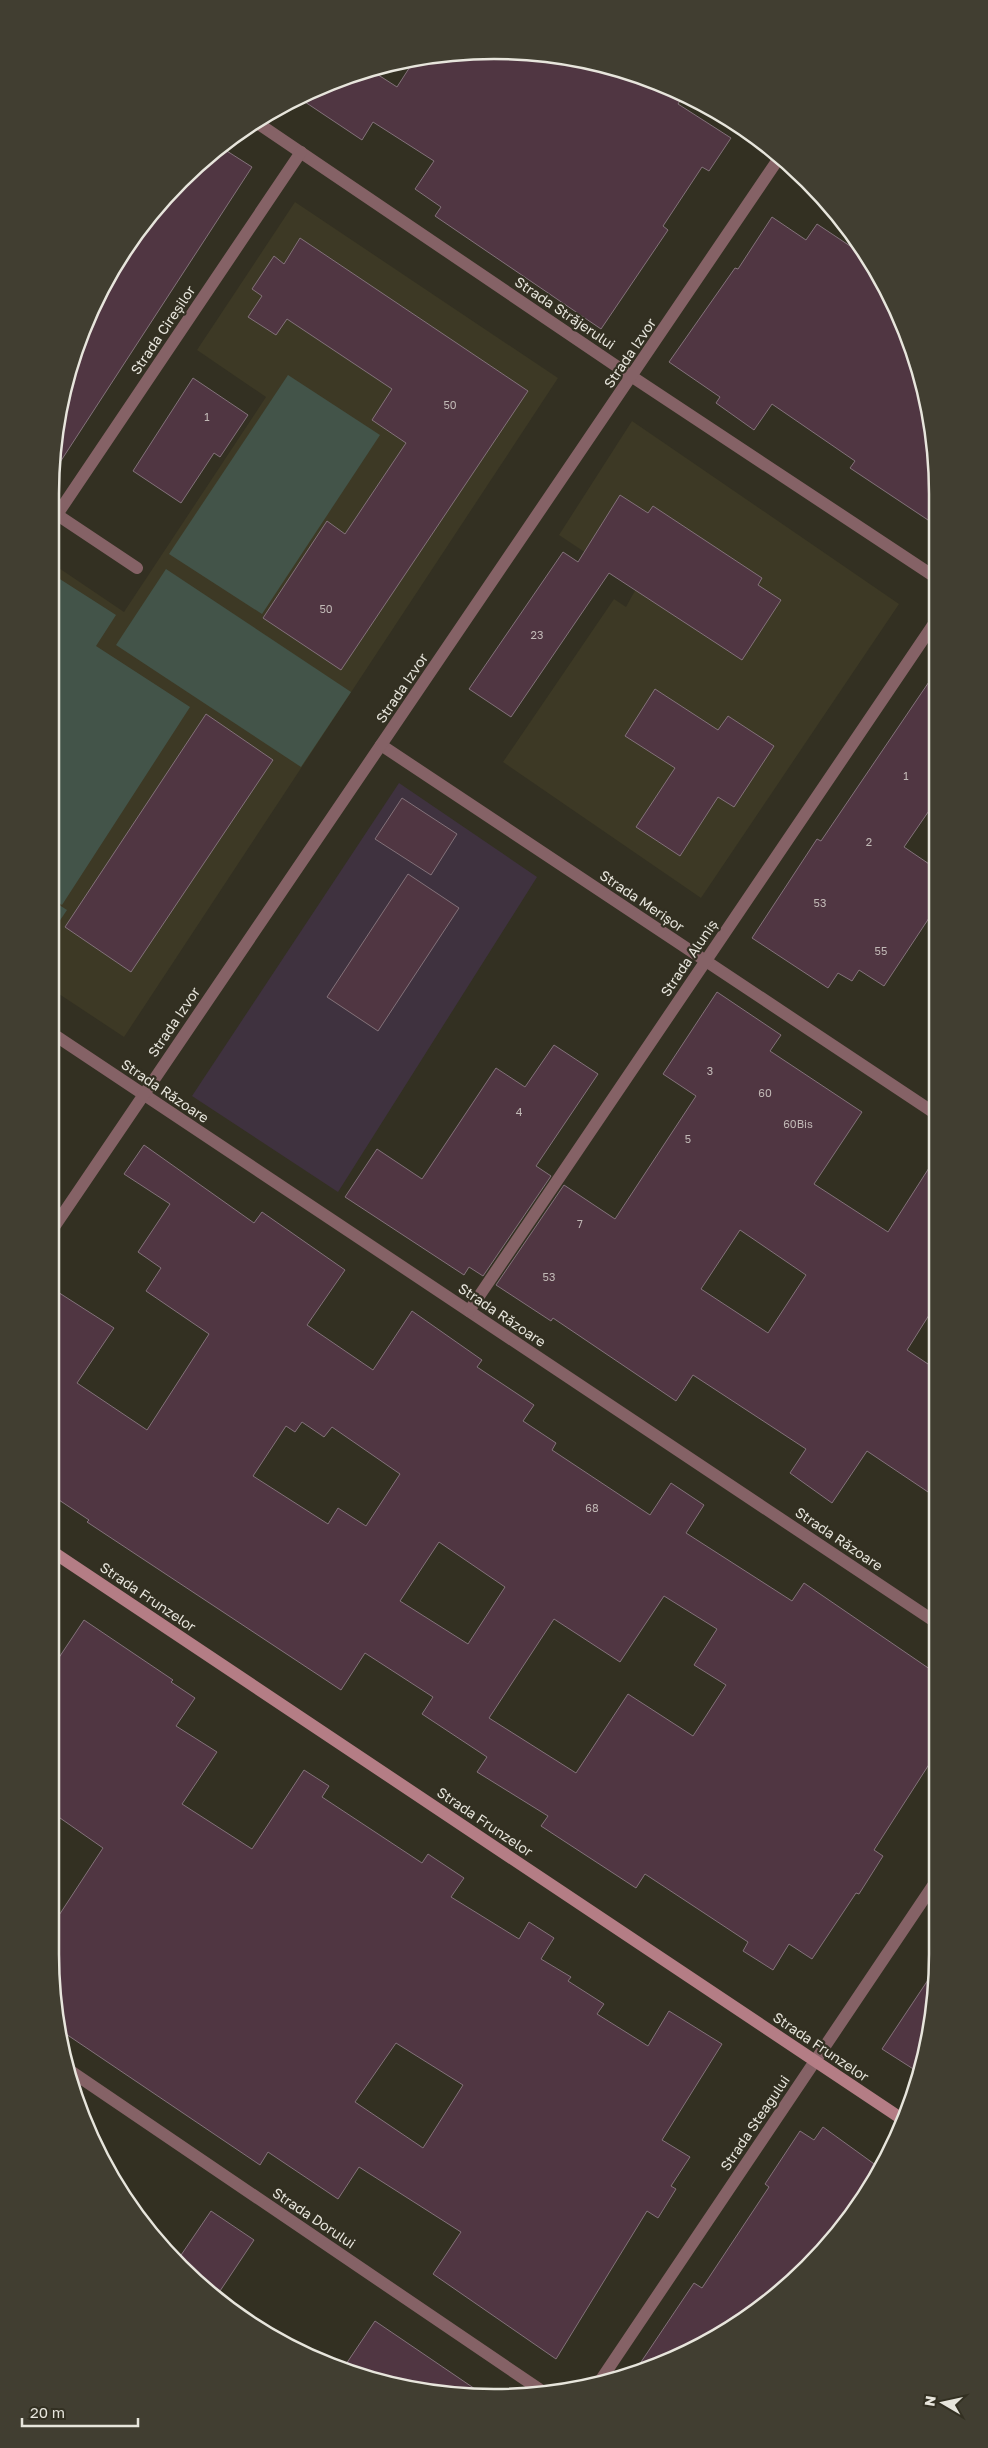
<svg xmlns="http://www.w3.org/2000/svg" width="988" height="2448" viewBox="0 0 988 2448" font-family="'Golos Text',sans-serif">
<rect width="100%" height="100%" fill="#333022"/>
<g fill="#3d3925">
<polygon points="295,202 558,378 124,1037 50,988 50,562 124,612 266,397 197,350"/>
<polygon points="632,421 899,604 701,898 503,762 614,599 626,607 637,587 559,535"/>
</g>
<polygon fill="#3f323f" points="399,783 537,877 338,1192 192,1096"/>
<g fill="#435449">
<polygon points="288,375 380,435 262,614 169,554"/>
<polygon points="166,569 351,692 301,767 116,645"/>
<polygon points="52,574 116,615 96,646 190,707 62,905 50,897 50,577"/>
<polygon points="50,899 67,910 50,935"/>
</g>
<g fill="#503642" stroke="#83727a" fill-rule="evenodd">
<polygon points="465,51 552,54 636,73 683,96 678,104 731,138 709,171 702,167 663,226 668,230 601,329 435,216 441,207 415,189 434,161 373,122 362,140 296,96 369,69 397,87 415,59"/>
<polygon points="219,146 252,167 53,473 73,352 109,272 160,201"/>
<polygon points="772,217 806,240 817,224 862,254 892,298 934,436 934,524 850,468 855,461 772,404 754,430 716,403 720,397 669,362 735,268 738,269"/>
<polygon points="300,238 528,391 341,670 263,618 327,521 345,534 406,443 372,420 392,389 287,319 276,335 248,317 262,296 252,289 274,256 284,264"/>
<polygon points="193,378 248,415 220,457 214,453 181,503 133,471"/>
<polygon points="620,495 648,513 653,506 762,578 758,585 781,600 742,660 609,573 511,717 469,689 563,552 578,562"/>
<polygon points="935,673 935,802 904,847 935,868 935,909 884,986 859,970 852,981 838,973 828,988 752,938 817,839 821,841"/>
<polygon points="655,689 718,730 728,716 774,746 734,807 718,797 680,856 636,827 675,768 625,736"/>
<polygon points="206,714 273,760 131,972 65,927"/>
<polygon points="402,798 457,834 431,875 375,839"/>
<polygon points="408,874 459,908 378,1031 327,997"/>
<path d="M717,992L781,1035L770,1051L862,1112L814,1184L888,1232L936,1157V1304L907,1350L937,1370V1498L867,1451L832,1503L790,1473L806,1449L693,1375L676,1401L553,1318L551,1321L496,1285L564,1185L615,1219L696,1096L663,1074ZM740,1230L806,1275L768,1333L701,1289Z"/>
<polygon points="554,1045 598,1074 536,1166 551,1176 483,1276 469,1267 464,1275 345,1197 377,1149 422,1179 496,1068 525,1087"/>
<path d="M144,1145L254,1223L262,1212L345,1270L307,1325L373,1370L412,1311L482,1360L477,1367L534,1405L523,1421L556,1443L552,1450L650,1515L671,1483L704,1505L686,1533L792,1601L804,1583L937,1674V1752L874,1850L883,1856L859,1894L856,1893L812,1959L789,1944L773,1970L743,1951L748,1942L645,1874L636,1888L541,1826L548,1816L477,1772L487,1757L422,1714L433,1697L365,1653L341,1690L87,1522L89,1520L50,1494V1287L114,1328L77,1383L147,1430L209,1334L146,1291L161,1268L138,1252L170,1204L124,1174ZM302,1422L324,1437L332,1427L400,1474L366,1526L338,1508L328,1524L253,1476L286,1426L295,1432ZM439,1542L505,1587L468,1644L400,1601ZM664,1596L717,1629L694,1665L726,1685L693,1736L628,1694L576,1773L489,1718L554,1619L620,1662Z"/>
<path d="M84,1620L173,1680L171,1682L195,1698L176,1726L217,1752L182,1804L252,1849L304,1770L329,1786L322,1797L422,1863L428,1854L464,1878L451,1897L519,1939L529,1922L554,1938L541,1959L571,1977L568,1981L604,2004L597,2014L648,2046L669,2011L722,2044L662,2140L690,2157L671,2186L676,2189L658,2218L647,2211L556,2359L433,2274L461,2232L359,2167L338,2199L268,2152L260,2165L63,2032L50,1954V1929L103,1848L50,1811V1671ZM396,2043L463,2085L423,2148L355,2102Z"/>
<polygon points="936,1968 924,2036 918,2072 882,2049"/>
<polygon points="823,2127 877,2166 846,2225 740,2323 664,2364 633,2374 694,2283 702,2288 769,2187 765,2184 800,2131 814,2140"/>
<polygon points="211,2211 254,2240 218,2294 177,2261"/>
<polygon points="375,2321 481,2393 436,2394 352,2375 342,2370"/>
</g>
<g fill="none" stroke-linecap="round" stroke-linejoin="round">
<g stroke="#856266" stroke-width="12">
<polyline points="256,122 631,376 935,577"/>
<polyline points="50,510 137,568"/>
<polyline points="50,525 301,152"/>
<polyline points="381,745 936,1114"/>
<polyline points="50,1032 937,1623"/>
<polyline points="50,1233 779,158"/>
<polyline points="469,1311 935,622"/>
<polyline points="69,2070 542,2391"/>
<polyline points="598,2384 938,1878"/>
</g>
<polyline stroke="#b47d85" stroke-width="12" points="50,1550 902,2119"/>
</g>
<g text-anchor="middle" stroke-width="4.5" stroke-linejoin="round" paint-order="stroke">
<g font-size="11" fill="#c1b9b6">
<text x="450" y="409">50</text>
<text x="207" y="421">1</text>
<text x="326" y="613">50</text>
<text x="537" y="639">23</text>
<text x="906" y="780">1</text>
<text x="869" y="846">2</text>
<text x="820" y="907">53</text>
<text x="881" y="955">55</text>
<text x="710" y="1075">3</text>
<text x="765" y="1097">60</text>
<text x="519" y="1116">4</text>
<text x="798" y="1128">60Bis</text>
<text x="688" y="1143">5</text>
<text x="580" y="1228">7</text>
<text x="549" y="1281">53</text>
<text x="592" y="1512">68</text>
</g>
<g font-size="14" fill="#e7e5dc" stroke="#333022">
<text transform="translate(565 313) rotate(34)" y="5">Strada Străjerului</text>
<text transform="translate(163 330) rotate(-56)" y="5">Strada Cireșilor</text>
<text transform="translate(630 353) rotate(-56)" y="5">Strada Izvor</text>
<text transform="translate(402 688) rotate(-56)" y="5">Strada Izvor</text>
<text transform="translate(642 901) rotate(34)" y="5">Strada Merișor</text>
<text transform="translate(689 958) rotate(-56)" y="5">Strada Aluniș</text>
<text transform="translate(174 1022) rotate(-56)" y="5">Strada Izvor</text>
<text transform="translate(165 1091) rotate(34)" y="5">Strada Răzoare</text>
<text transform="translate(502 1315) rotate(34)" y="5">Strada Răzoare</text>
<text transform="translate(839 1539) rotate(34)" y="5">Strada Răzoare</text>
<text transform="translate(148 1597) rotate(34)" y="5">Strada Frunzelor</text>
<text transform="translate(485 1822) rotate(34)" y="5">Strada Frunzelor</text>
<text transform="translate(821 2047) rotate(34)" y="5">Strada Frunzelor</text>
<text transform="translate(755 2123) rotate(-56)" y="5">Strada Steagului</text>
<text transform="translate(314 2218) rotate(34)" y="5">Strada Dorului</text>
</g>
</g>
<path d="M0 0H988V2448H0ZM494 59H494A435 435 0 0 1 929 494V1954A435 435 0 0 1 494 2389H494A435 435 0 0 1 59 1954V494A435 435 0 0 1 494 59Z" fill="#413e31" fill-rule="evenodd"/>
<path fill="none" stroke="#e7e5dc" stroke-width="2.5" d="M494 59H494A435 435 0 0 1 929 494V1954A435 435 0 0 1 494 2389H494A435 435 0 0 1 59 1954V494A435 435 0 0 1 494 59Z"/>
<g transform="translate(943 2403) rotate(279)" stroke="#333022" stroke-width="4" paint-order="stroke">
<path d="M0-4L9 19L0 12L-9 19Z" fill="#e7e5dc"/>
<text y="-8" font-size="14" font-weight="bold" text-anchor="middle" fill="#e7e5dc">N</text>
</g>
<path d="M22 2418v8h116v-8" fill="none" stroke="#e7e5dc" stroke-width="2.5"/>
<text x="30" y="2418" font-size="15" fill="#e7e5dc" stroke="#333022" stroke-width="4" paint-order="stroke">20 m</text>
</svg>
